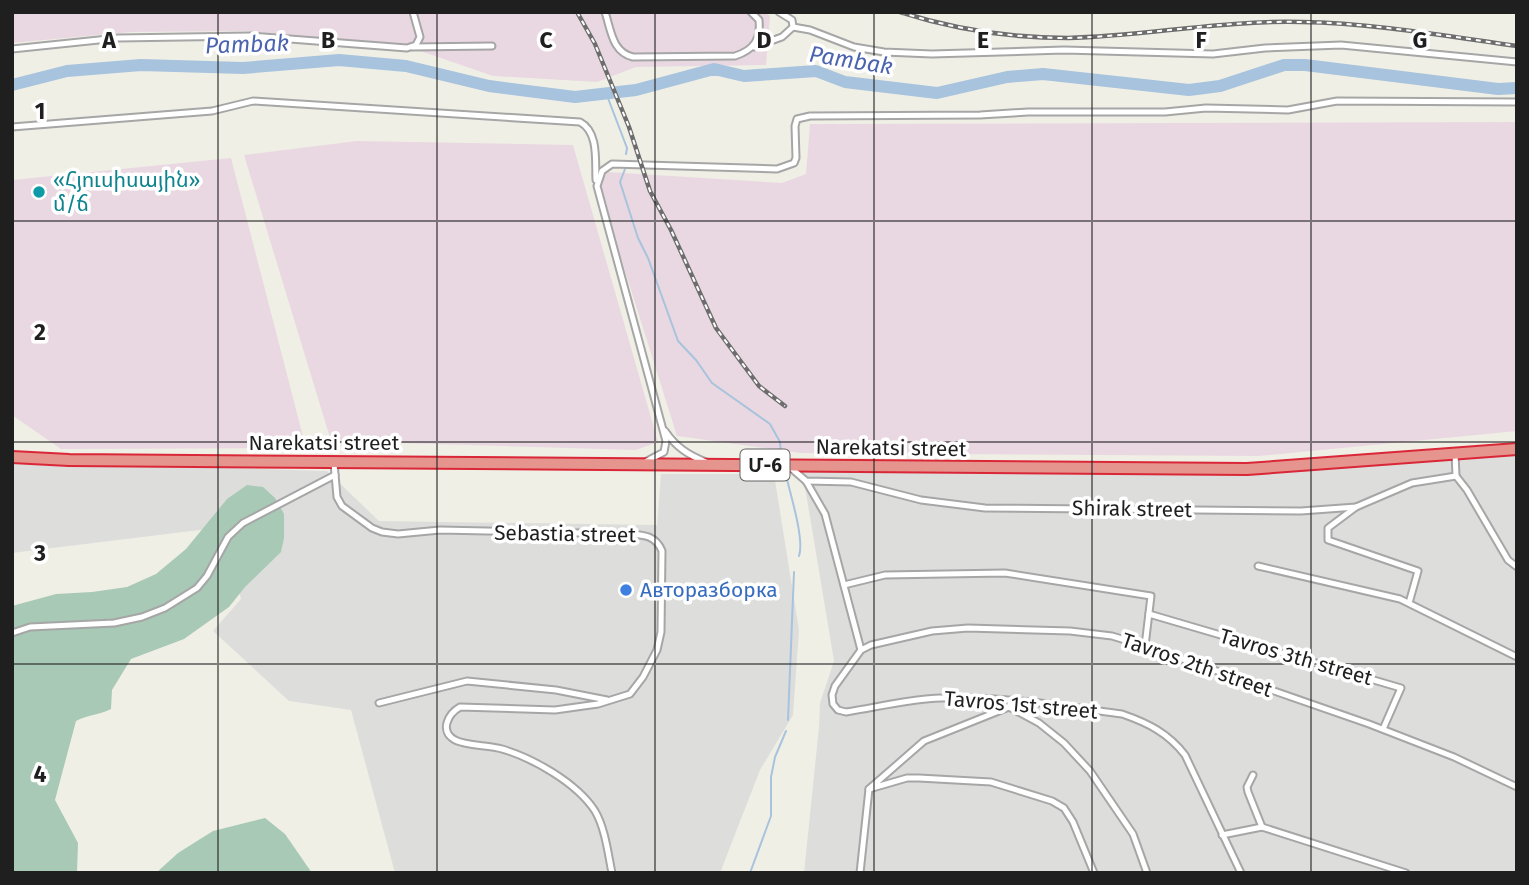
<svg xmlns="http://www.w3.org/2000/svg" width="1529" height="885" viewBox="0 0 1529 885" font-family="'Fira Sans','Noto Sans Armenian',sans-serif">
<rect width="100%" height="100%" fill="#f0efe6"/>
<g fill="#dddddc">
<polygon points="1517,451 1517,873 804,873 819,727 820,703 834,661 802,469 1225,475"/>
<polygon points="12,461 327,471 379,521 657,525 661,474 774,474 799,630 793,715 760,770 720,873 395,873 351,710 289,701 213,631 241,599 224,527 12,553"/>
</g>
<g fill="#e9d8e1">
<polygon points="12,12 765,12 770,16 766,65 636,67 597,82 493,76 406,46 244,31 130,32 12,43"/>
<polygon points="1517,122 1517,431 1259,456 801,453 677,436 599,188 607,172 782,183 806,174 810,124"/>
<polygon points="357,141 573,145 658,442 636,450 331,441 244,155"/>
<polygon points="231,158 306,448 61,449 12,415 12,180"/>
</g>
<g fill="#a7c9b5">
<path d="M247,485L263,487L275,498L284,514V538L281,552L245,587L229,607L184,639L131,659L112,690L111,709C97,716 89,714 76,721L55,800L78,843L77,873H12V606L56,594L92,592L127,587L156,574L186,549L227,499Z"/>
<polygon points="265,818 285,834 312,873 156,873 178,853 213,831"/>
</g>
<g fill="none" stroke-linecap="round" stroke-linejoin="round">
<g stroke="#a7c3dd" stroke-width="2">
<polyline points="606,93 627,148 626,154"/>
<polyline points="625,169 620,182 638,238 648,258 678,341 696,360 712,383 770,424 780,442 781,454"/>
<path d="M785,471C789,490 805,539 799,556"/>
<polyline points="788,720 794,572"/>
<polyline points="750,873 771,816 771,777 775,757 786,731"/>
</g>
<polyline stroke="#a7c3dd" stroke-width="12" points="12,85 67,71 141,65 243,68 339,60 406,66 489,86 575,97 636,90 714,69 744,76 816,71 845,82 937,93 1007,77 1043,74 1189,90 1220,86 1284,65 1305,65 1498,89 1517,88"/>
<defs>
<g id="street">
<path d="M605,12C611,30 612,52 633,57L735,56C754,50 761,39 759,20L751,12"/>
<polyline points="793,27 810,30 854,47 884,52 932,54 1064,50 1213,54 1265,48 1341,45 1517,62"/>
<polyline points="412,47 492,46"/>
<polyline points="754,47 782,37 793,27 792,20 779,12"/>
<polyline points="12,49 118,38 250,36 407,48 416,45 420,37 413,12"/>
<path d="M12,127L212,111L253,101L580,122C599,132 595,161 596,180"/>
<path d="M665,431C676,447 688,455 706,462"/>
<polyline points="647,461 664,452 666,441 597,186 602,171 612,164 777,169 794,163 796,158 795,126 797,119 810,116 980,115 1028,112 1165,112 1206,108 1288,110 1337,101 1517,102"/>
<path d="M334,463L337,497L342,506L372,528L382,532L398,534L440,530L630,534C645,535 656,536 662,551L661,632L657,650L643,677L630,694L598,704L555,710L460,707C448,714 439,731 455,740C466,746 489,745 502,749C533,758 577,783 595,811C605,828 608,853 612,873"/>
<polyline points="791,468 806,481 851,482 921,500 985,508 1301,511 1356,507 1412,483 1456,476 1455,453"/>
<polyline points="1456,476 1467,490 1508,560 1517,567"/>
<polyline points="806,481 825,514 861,650"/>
<polyline points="1356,507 1328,528 1328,540 1418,571 1409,603"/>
<polyline points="1258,566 1400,599 1517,657"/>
<polyline points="844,585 885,575 1005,573 1151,596 1145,646"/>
<polyline points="1149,614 1401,688 1383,729"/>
<polyline points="12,633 30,627 114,623 142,617 165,608 197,588 207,576 228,537 243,523 335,475"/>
<polyline points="1011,701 1009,707 924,741 869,789 907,778 919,778 991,782 1052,801 1064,808 1073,822 1094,873"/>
<polyline points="379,703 467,681 556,690 607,700"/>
<polyline points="1009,707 1039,723 1064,743 1090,771 1133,834 1147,873"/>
<polyline points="1253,775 1247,787 1248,792 1262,827"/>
<polyline points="1222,835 1262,827 1406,873"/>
<polyline points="860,873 869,789"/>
<path d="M1241,873L1185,755C1168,733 1148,723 1122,714C1063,706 1002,696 941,698C909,699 878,707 846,712L838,710L833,704L832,695L835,686L861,650L871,645L932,631L968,628L1070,631L1112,636L1145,646L1369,724L1454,757L1517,787"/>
</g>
<polyline id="highway" points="12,457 69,460 1247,469 1517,449"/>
</defs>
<use href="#street" stroke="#a6a6a6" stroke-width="9"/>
<use href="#highway" stroke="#da2737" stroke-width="14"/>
<use href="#street" stroke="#fff" stroke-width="5"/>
<use href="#highway" stroke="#e6948e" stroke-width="10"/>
<defs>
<g id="rail">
<polyline points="577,12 595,44 629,127 650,191 671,230 716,328 759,386 785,406"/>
<path d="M900,12C953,29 1012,38 1068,38C1145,36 1223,20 1301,22C1373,23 1446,36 1517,46"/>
</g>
</defs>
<use href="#rail" stroke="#6d6d6d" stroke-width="4.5"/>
<use href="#rail" stroke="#fff" stroke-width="2" stroke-dasharray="5" stroke-linecap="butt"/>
</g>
<path fill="none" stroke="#1f1f1f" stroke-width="2" stroke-opacity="0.55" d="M218,12V873M437,12V873M655,12V873M874,12V873M1092,12V873M1311,12V873M12,221H1517M12,442H1517M12,664H1517"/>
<circle fill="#0f9aa8" stroke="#fff" stroke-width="2.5" cx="39" cy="192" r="7"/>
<circle fill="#3f7fe0" stroke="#fff" stroke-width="2.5" cx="626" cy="590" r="7"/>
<g text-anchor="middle" stroke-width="7" stroke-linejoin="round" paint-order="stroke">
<rect fill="#fff" stroke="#626262" stroke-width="2" x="740.5" y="449.5" width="49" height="31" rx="5"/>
<g font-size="19" font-weight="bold" fill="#1f1f1f">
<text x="765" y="472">Մ-6</text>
</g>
<g font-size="21" fill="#0d838f" stroke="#fff" text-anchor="start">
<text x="53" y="187">«Հյուսիսային»<tspan x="53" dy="24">մ/ճ</tspan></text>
</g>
<g font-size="21" fill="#1f1f1f" stroke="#fff">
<text x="324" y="450">Narekatsi street</text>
<text transform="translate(891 448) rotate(1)" y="7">Narekatsi street</text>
<text transform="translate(1132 509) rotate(1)" y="7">Shirak street</text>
<text transform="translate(565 534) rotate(1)" y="7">Sebastia street</text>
<text transform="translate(1296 657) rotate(16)" y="7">Tavros 3th street</text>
<text transform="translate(1197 665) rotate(19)" y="7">Tavros 2th street</text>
<text transform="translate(1021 705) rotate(5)" y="7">Tavros 1st street</text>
</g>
<g font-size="21" fill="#366cbe" stroke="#fff" text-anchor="start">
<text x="640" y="597">Авторазборка</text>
</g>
<g font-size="23" font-style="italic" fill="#4c64af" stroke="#fff">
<text transform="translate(247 44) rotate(-2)" y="8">Pambak</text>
<text transform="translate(851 60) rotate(9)" y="8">Pambak</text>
</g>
</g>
<g font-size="23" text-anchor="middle" font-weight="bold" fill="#1f1f1f" stroke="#fff" stroke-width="7" stroke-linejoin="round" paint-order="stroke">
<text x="109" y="48">A</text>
<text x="328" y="48">B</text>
<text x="546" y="48">C</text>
<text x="764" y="48">D</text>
<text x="983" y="48">E</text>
<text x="1201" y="48">F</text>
<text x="1420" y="48">G</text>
<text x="40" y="119">1</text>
<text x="40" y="340">2</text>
<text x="40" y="561">3</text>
<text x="40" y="782">4</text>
</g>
<rect width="1529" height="885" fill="none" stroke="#1f1f1f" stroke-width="28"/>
</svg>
